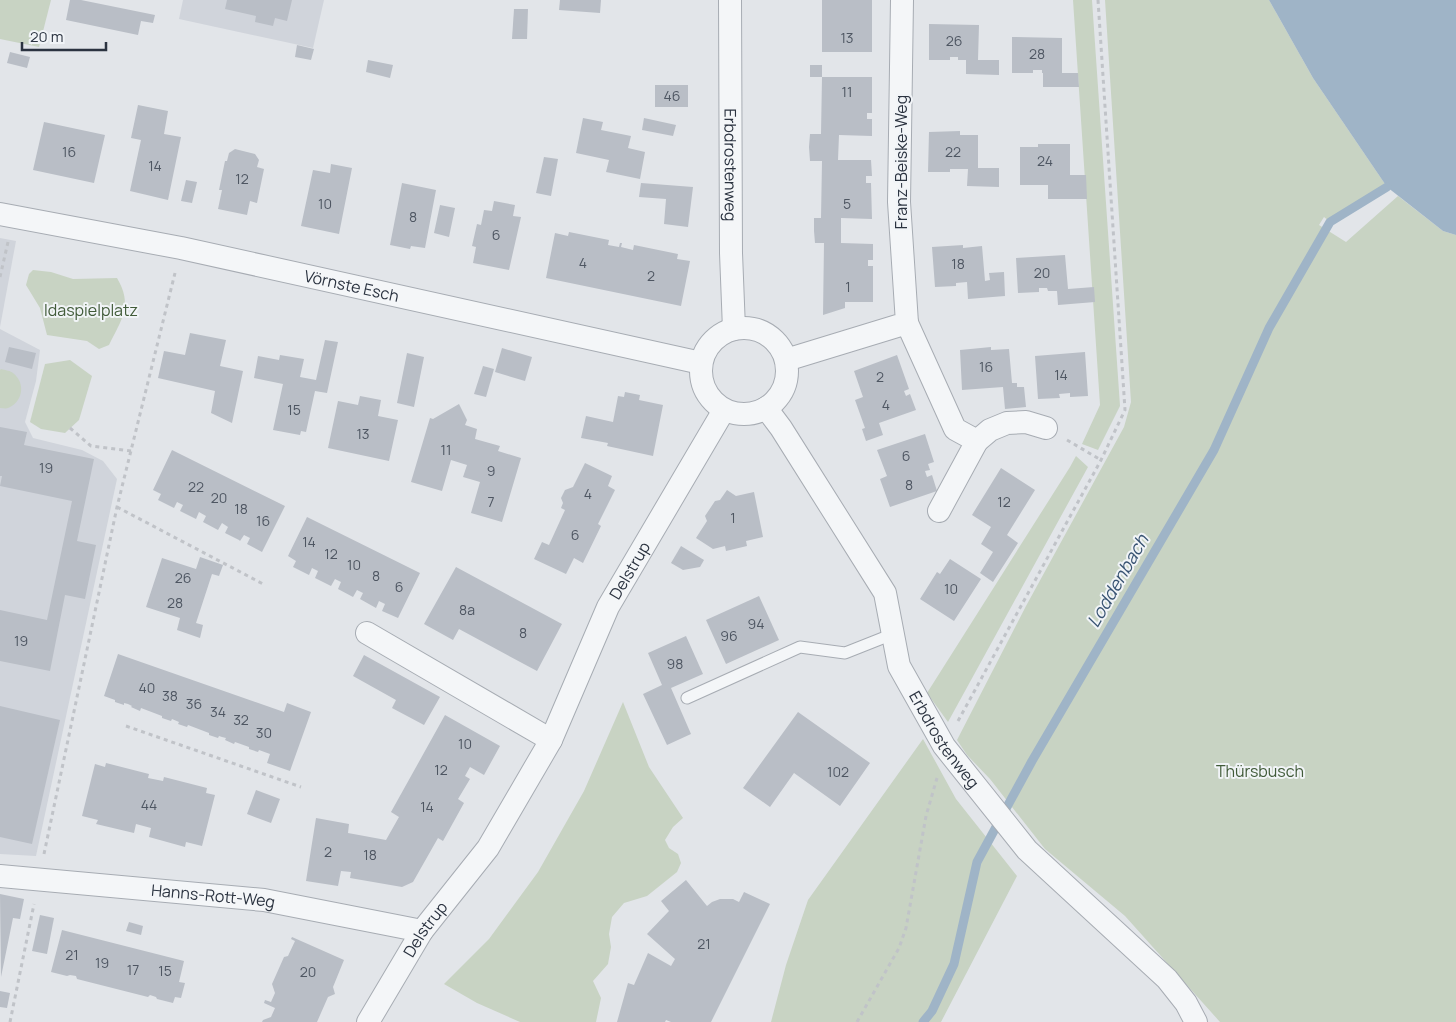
<svg xmlns="http://www.w3.org/2000/svg" width="1456" height="1022" viewBox="0 0 1456 1022" font-family="Manrope,sans-serif">
<rect width="100%" height="100%" fill="#e2e5e9"/>
<g fill="#d0d4db">
<polygon points="183,0 324,0 313,48 179,19"/>
<polygon points="0,238 16,241 0,327"/>
<polygon points="0,329 40,350 36,381 25,422 33,438 82,450 103,461 117,479 36,856 0,854"/>
</g>
<g fill="#c8d3c3">
<polygon points="0,0 51,0 39,47 0,39"/>
<polygon points="1073,0 1092,0 1120,406 1098,450 1082,444 1100,405"/>
<polygon points="1105,0 1269,0 1313,78 1387,187 1330,222 1324,217 1319,225 1346,242 1398,196 1443,231 1456,235 1456,1022 1220,1022 1125,916 1045,849 990,779 967,755 957,740 1026,606 1124,427 1131,402"/>
<path d="M33,270L51,272L73,279L117,278C133,305 122,319 109,345L99,349L87,341L47,335L40,308L26,285L29,274Z"/>
<polygon points="70,360 92,376 79,420 65,433 41,429 30,422 45,364"/>
<path d="M1,369C5,370 11,371 13,373C26,383 23,402 8,408C6,409 3,408 0,408V370Z"/>
<polygon points="1076,456 1088,467 948,722 927,693 1070,467"/>
<polygon points="623,702 649,767 683,818 673,827 665,840 669,848 678,854 681,863 677,872 647,896 624,903 612,917 609,934 611,947 608,964 593,981 601,998 596,1022 520,1022 477,1003 444,984 489,939 538,872 584,791"/>
<polygon points="923,739 956,799 1017,876 941,1022 771,1022 786,965 808,900"/>
</g>
<polygon fill="#9fb4c7" points="1269,0 1456,0 1456,235 1443,231 1387,187 1313,78"/>
<g fill="none" stroke-linecap="round" stroke-linejoin="round">
<polyline stroke="#9fb4c7" stroke-width="9" points="923,1022 932,1011 954,964 977,862 1032,761 1214,450 1269,328 1330,222 1387,187"/>
</g>
<g fill="#b9bec6">
<polygon points="70,0 81,0 155,15 153,23 141,21 138,35 66,20"/>
<polygon points="227,0 292,0 287,21 275,18 273,26 255,22 256,16 225,9"/>
<polygon points="560,0 601,0 600,13 559,10"/>
<rect x="822" y="0" width="50" height="52"/>
<polygon points="514,9 528,9 527,39 512,39"/>
<polygon points="929,24 979,25 978,60 999,60 999,75 966,74 966,60 958,60 958,57 950,57 950,60 929,60"/>
<polygon points="1012,37 1062,38 1062,73 1078,73 1079,87 1043,87 1043,73 1042,73 1042,70 1033,70 1033,73 1012,73"/>
<polygon points="297,45 314,49 311,60 295,57"/>
<polygon points="10,52 30,57 27,68 7,63"/>
<polygon points="368,60 393,65 390,78 366,72"/>
<polygon points="810,65 822,65 822,77 872,77 872,113 867,113 867,119 872,119 872,136 839,135 838,160 871,160 872,176 866,176 866,183 871,183 872,219 841,218 841,243 873,244 873,260 868,260 868,266 873,266 873,302 845,302 845,308 823,315 824,243 815,243 814,231 814,218 821,218 822,161 810,161 809,147 810,134 821,134 822,77 810,77"/>
<rect x="655" y="85" width="33" height="22"/>
<polygon points="138,105 168,111 164,134 181,137 168,200 130,191 141,140 131,138"/>
<polygon points="583,118 603,122 601,130 631,136 628,148 645,152 640,179 606,172 609,160 576,153"/>
<polygon points="644,118 676,125 673,136 642,130"/>
<polygon points="44,122 105,135 94,183 33,170"/>
<polygon points="960,131 960,135 978,135 978,168 999,168 999,187 967,186 968,169 950,169 950,172 928,172 929,132"/>
<polygon points="1038,144 1070,144 1070,175 1086,175 1087,199 1048,199 1048,185 1020,185 1020,147 1038,147"/>
<polygon points="235,149 255,154 259,160 257,167 264,169 257,203 250,201 247,215 218,209 222,190 219,190 225,161 227,161 229,153"/>
<polygon points="544,157 558,159 551,196 536,193"/>
<polygon points="331,164 352,168 339,234 301,226 313,170 330,173"/>
<polygon points="186,180 197,182 192,203 181,201"/>
<polygon points="402,183 436,190 425,248 411,246 410,249 390,245"/>
<polygon points="641,183 693,187 688,227 664,224 666,199 639,197"/>
<polygon points="494,201 515,205 513,216 521,217 509,270 473,263 476,247 472,246 477,224 481,225 484,210 492,211"/>
<polygon points="440,205 455,208 449,237 434,233"/>
<polygon points="569,232 609,240 608,245 619,247 620,243 622,243 621,247 633,250 634,245 678,254 677,259 690,261 681,306 546,278 555,233 568,236"/>
<polygon points="963,245 963,248 982,246 985,281 990,280 989,273 1004,272 1005,296 968,299 967,282 956,283 956,286 935,287 932,247"/>
<polygon points="1065,255 1068,289 1094,287 1095,302 1058,305 1057,291 1048,291 1047,288 1039,288 1039,292 1018,293 1016,258"/>
<polygon points="190,333 226,340 220,366 243,371 232,423 211,413 215,391 158,378 164,351 185,355"/>
<polygon points="325,340 338,342 327,393 315,391 306,432 301,431 300,435 273,430 283,384 254,378 258,356 279,360 280,355 304,359 300,377 316,380"/>
<polygon points="9,347 36,353 32,369 5,362"/>
<polygon points="991,347 991,350 1009,349 1012,383 1017,383 1017,387 1024,387 1026,407 1005,409 1003,387 962,390 960,350"/>
<polygon points="502,348 532,357 525,381 495,372"/>
<polygon points="1085,352 1088,396 1070,397 1070,393 1059,394 1060,398 1038,399 1035,356"/>
<polygon points="407,353 424,357 414,407 397,403"/>
<polygon points="897,355 909,389 904,391 906,396 910,394 916,410 879,423 883,435 866,441 862,429 865,428 855,400 863,397 854,371"/>
<polygon points="483,366 494,369 486,397 474,394"/>
<polygon points="625,392 640,395 639,400 663,405 653,456 607,446 608,443 581,438 586,416 613,422 618,396 624,397"/>
<polygon points="360,396 381,400 378,416 398,420 389,461 328,448 338,401 358,405"/>
<polygon points="459,404 467,420 465,425 477,429 475,439 500,446 498,451 521,458 502,522 471,513 480,482 463,477 467,465 451,460 442,491 411,482 430,418 433,419"/>
<polygon points="0,427 27,432 24,445 94,459 77,541 96,545 85,599 65,595 50,671 0,661 0,610 47,620 72,501 0,486 2,476 0,476"/>
<polygon points="925,434 934,462 928,464 930,470 925,471 927,477 932,475 937,491 890,507 880,479 887,476 877,450"/>
<polygon points="172,450 285,506 262,552 247,544 250,538 244,535 240,541 239,540 225,533 228,527 222,523 218,530 203,522 206,516 199,512 196,519 180,511 183,505 177,502 174,508 158,500 161,494 153,490"/>
<polygon points="585,463 612,476 608,486 615,490 598,524 601,526 583,563 574,558 566,574 534,559 542,542 549,545 565,510 561,508 563,503 561,498 565,490 573,487"/>
<polygon points="1001,468 1035,490 1007,535 1018,543 993,582 980,573 993,552 981,544 991,527 972,515"/>
<polygon points="727,490 736,496 754,492 763,537 746,541 747,546 726,551 725,546 713,549 696,538 707,521 705,516 715,501 720,500"/>
<polygon points="307,517 420,573 398,618 382,611 385,604 379,601 376,608 360,599 363,593 357,590 353,597 338,589 341,582 335,579 331,586 315,578 318,571 312,568 309,575 293,567 296,561 288,556"/>
<polygon points="681,546 704,560 700,567 683,570 671,563"/>
<polygon points="200,557 223,565 219,576 212,574 196,623 203,625 200,638 177,630 180,618 146,607 162,558 196,569"/>
<polygon points="950,559 981,579 954,621 920,599 937,572 940,574"/>
<polygon points="456,567 562,624 537,671 459,629 453,640 424,624"/>
<polygon points="759,596 779,640 726,664 706,620"/>
<polygon points="686,636 703,674 671,688 691,734 667,745 643,694 662,685 648,653"/>
<polygon points="118,654 284,712 287,703 311,712 290,771 267,763 270,754 259,750 258,752 249,749 249,747 235,742 234,744 225,740 226,738 222,737 219,736 218,738 209,735 209,733 188,725 187,727 178,724 179,722 172,719 171,721 162,718 162,716 141,708 140,711 131,707 132,706 128,704 124,703 124,705 115,702 115,700 104,696"/>
<polygon points="364,655 440,697 424,725 392,708 396,700 353,676"/>
<polygon points="0,706 60,720 32,844 0,837"/>
<polygon points="798,712 870,763 840,806 794,773 770,807 743,788"/>
<polygon points="445,715 500,746 484,775 470,767 465,776 470,779 458,799 464,803 443,841 438,838 413,882 402,887 350,878 351,872 341,871 338,886 306,881 316,818 349,824 348,833 386,840 399,817 391,812"/>
<polygon points="106,763 149,774 148,778 163,781 164,777 207,788 206,793 215,795 202,846 186,842 185,847 149,837 151,828 136,824 134,833 96,824 98,820 82,816 95,764 105,767"/>
<polygon points="256,790 280,799 271,823 247,814"/>
<polygon points="686,880 707,906 712,902 720,899 733,899 739,902 744,892 770,904 711,1022 671,1022 666,1020 665,1022 617,1022 628,983 634,985 648,953 671,966 675,959 647,934 669,911 661,901"/>
<polygon points="0,894 24,899 20,919 13,918 1,977"/>
<polygon points="40,915 54,918 47,954 32,951"/>
<polygon points="129,922 143,926 141,935 126,931"/>
<polygon points="62,930 184,961 179,982 185,983 181,998 175,997 173,1003 157,999 156,997 150,995 148,997 77,979 76,976 70,975 67,976 51,972"/>
<polygon points="292,937 344,960 333,987 335,994 328,997 317,1022 262,1022 263,1020 271,1017 275,1008 264,1003 265,1000 271,1002 275,993 272,984 284,957 288,956 295,941 291,939"/>
<polygon points="0,991 10,993 7,1008 0,1007"/>
</g>
<g fill="none" stroke-linecap="round" stroke-linejoin="round">
<defs>
<polyline id="service" points="687,698 800,647 845,653 893,634"/>
<g id="minor">
<path id="s1" d="M730,0L731,253L734,329"/>
<path id="s2" d="M0,214L181,248L701,363"/>
<polyline points="907,323 955,429 977,441 990,430 1007,423 1026,422 1046,428"/>
<circle cx="744" cy="371" r="43"/>
<polyline points="786,360 907,323 899,202 902,0"/>
<path id="s3" d="M766,408L781,428L885,593L899,666L944,746L1027,850L1167,979L1186,1003L1196,1022"/>
<polyline points="939,511 977,441"/>
<polyline points="367,633 551,740"/>
<path id="s4" d="M0,876L264,900L422,931"/>
<path id="s5" d="M368,1022L422,931L488,848L551,740L608,607L724,410"/>
</g>
</defs>
<use href="#service" stroke="#a7acb3" stroke-width="13"/>
<use href="#minor" stroke="#a7acb3" stroke-width="24"/>
<g stroke="#c0c3c8" stroke-width="3" stroke-dasharray="4 4" stroke-linecap="butt">
<polyline points="0,277 8,242"/>
<polyline points="70,428 91,446 132,451"/>
<polyline points="1067,440 1101,460"/>
<polyline points="117,507 265,585"/>
<polyline points="958,721 1101,460 1125,410 1098,0"/>
<polyline points="126,726 301,787"/>
<polyline points="44,854 117,507 175,273"/>
<polyline points="10,1022 34,904"/>
<polyline points="857,1022 899,948 906,928 926,816 937,778"/>
</g>
<use href="#service" stroke="#f4f6f8" stroke-width="11"/>
<use href="#minor" stroke="#f4f6f8" stroke-width="22"/>
</g>
<g text-anchor="middle" stroke-width="4" stroke-linejoin="round" paint-order="stroke">
<g font-size="14" fill="#4e5662">
<text x="847" y="43">13</text>
<text x="954" y="46">26</text>
<text x="1037" y="59">28</text>
<text x="847" y="97">11</text>
<text x="672" y="101">46</text>
<text x="69" y="157">16</text>
<text x="953" y="157">22</text>
<text x="1045" y="166">24</text>
<text x="155" y="171">14</text>
<text x="242" y="184">12</text>
<text x="325" y="209">10</text>
<text x="847" y="209">5</text>
<text x="413" y="222">8</text>
<text x="496" y="240">6</text>
<text x="583" y="268">4</text>
<text x="958" y="269">18</text>
<text x="1042" y="278">20</text>
<text x="651" y="281">2</text>
<text x="848" y="292">1</text>
<text x="986" y="372">16</text>
<text x="1061" y="380">14</text>
<text x="880" y="382">2</text>
<text x="886" y="410">4</text>
<text x="294" y="415">15</text>
<text x="363" y="439">13</text>
<text x="446" y="455">11</text>
<text x="906" y="461">6</text>
<text x="46" y="473">19</text>
<text x="491" y="476">9</text>
<text x="909" y="490">8</text>
<text x="196" y="492">22</text>
<text x="588" y="499">4</text>
<text x="219" y="503">20</text>
<text x="491" y="507">7</text>
<text x="1004" y="507">12</text>
<text x="241" y="514">18</text>
<text x="733" y="523">1</text>
<text x="263" y="526">16</text>
<text x="575" y="540">6</text>
<text x="309" y="547">14</text>
<text x="331" y="559">12</text>
<text x="354" y="570">10</text>
<text x="376" y="581">8</text>
<text x="183" y="583">26</text>
<text x="399" y="592">6</text>
<text x="951" y="594">10</text>
<text x="175" y="608">28</text>
<text x="467" y="615">8a</text>
<text x="756" y="629">94</text>
<text x="523" y="638">8</text>
<text x="729" y="641">96</text>
<text x="21" y="646">19</text>
<text x="675" y="669">98</text>
<text x="147" y="693">40</text>
<text x="170" y="701">38</text>
<text x="194" y="709">36</text>
<text x="218" y="717">34</text>
<text x="241" y="725">32</text>
<text x="264" y="738">30</text>
<text x="465" y="749">10</text>
<text x="441" y="775">12</text>
<text x="838" y="777">102</text>
<text x="149" y="810">44</text>
<text x="427" y="812">14</text>
<text x="328" y="857">2</text>
<text x="370" y="860">18</text>
<text x="704" y="949">21</text>
<text x="72" y="960">21</text>
<text x="102" y="968">19</text>
<text x="133" y="975">17</text>
<text x="165" y="976">15</text>
<text x="308" y="977">20</text>
</g>
<g font-size="16" fill="#2b3340" stroke="#f1f4f7">
<text transform="translate(901 162) rotate(-90)" y="6">Franz-Beiske-Weg</text>
<text dy="6" stroke="none"><textPath href="#s1" startOffset="165">Erbdrostenweg</textPath></text>
<text dy="6" stroke="none"><textPath href="#s2" startOffset="359">Vörnste Esch</textPath></text>
<text dy="6" stroke="none"><textPath href="#s5" startOffset="524">Delstrup</textPath></text>
<text dy="6" stroke="none"><textPath href="#s3" startOffset="381">Erbdrostenweg</textPath></text>
<text dy="6" stroke="none"><textPath href="#s4" startOffset="214">Hanns-Rott-Weg</textPath></text>
<text dy="6" stroke="none"><textPath href="#s5" startOffset="109">Delstrup</textPath></text>
</g>
<g font-size="16" fill="#415b39" stroke="#f1f4f7">
<text x="91" y="316">Idaspielplatz</text>
<text x="1260" y="777">Thürsbusch</text>
</g>
<g font-size="18" font-style="italic" fill="#385372" stroke="#f1f4f7">
<text transform="translate(1118 581) rotate(-60)" y="6">Loddenbach</text>
</g>
</g>
<path d="M22 42v8h84v-8" fill="none" stroke="#2b3340" stroke-width="2.5"/>
<text x="30" y="42" font-size="15" fill="#2b3340" stroke="#f1f4f7" stroke-width="4" paint-order="stroke">20 m</text>
</svg>
